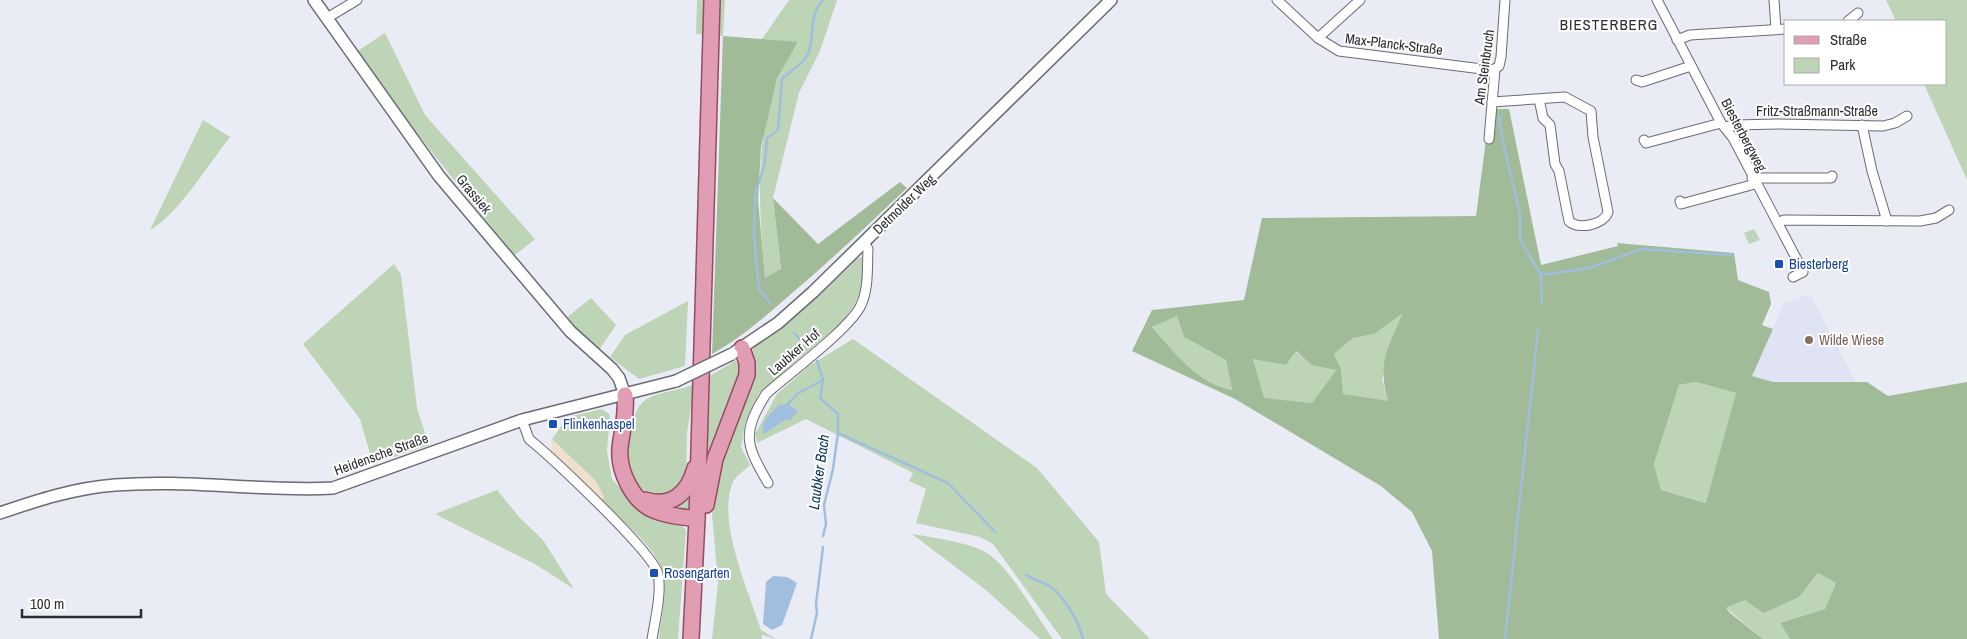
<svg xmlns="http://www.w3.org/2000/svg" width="1967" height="639" viewBox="0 0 1967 639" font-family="'Archivo Narrow',sans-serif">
<rect width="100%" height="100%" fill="#eaecf5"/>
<polygon fill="#f1dfce" points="552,439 596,481 604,497 601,501 551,456"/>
<polygon fill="#e0e3f4" points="1810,294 1856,382 1772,382 1751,376 1784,303"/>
<g fill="#bed4b6">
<polygon points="697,0 725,0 723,36 696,34"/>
<path d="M789,0H837L820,51L799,93L773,198L781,269L765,279C759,210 754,145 777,79C781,66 791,54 798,43L762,39Z"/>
<polygon points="1886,0 1967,0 1967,180 1924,84 1946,84 1946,21 1896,21"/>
<polygon points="385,33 425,115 535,239 514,256 416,132 356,52"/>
<path d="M203,120L230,137C210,162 177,216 150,230Z"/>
<polygon points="1754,229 1760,240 1749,244 1744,233"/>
<path d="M862,257L863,284L856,302L842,323L759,393L745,423L741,447L750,465C745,470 736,476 733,482C716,520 749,592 761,630L776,639L762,635V639H712L718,583L712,515L713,499L719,462L754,346L790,321L858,258Z"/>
<polygon points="394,264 401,275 417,408 429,445 373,464 360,419 303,344"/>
<polygon points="591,298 616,325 599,350 565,319"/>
<polygon points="688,301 685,366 639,379 610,357 625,335"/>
<polygon points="1404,312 1382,379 1388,402 1343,394 1341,369 1334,354 1353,338 1374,334"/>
<path d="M1177,315L1184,337L1226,360L1232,390C1198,384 1174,352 1152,327Z"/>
<polygon points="853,339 1037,468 1099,542 1106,594 1150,639 1062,639 993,544 980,537 916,523 926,489 909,481 913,473 806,419 757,443 755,434 777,394 809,366"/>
<polygon points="1295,351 1311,365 1336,370 1312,403 1263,399 1253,358 1286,365"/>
<polygon points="735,361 739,362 742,368 704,477 708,377"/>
<polygon points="1696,382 1736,393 1707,503 1661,490 1654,464 1679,385"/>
<path d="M694,384C693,401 689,417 687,434C686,449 689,469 681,483C667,510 632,490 627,467C625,454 628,441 631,429C634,420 635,411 641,404C652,391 679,392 694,384Z"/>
<path d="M602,409L610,415L607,451L612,479L644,513L680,524L686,530L678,639H659C661,619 666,597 664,577C661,551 620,519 601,501L604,497L596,481L552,439L568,417Z"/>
<polygon points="497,490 520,518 543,540 574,589 535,564 435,514"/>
<polygon points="692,491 691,509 686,513 663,506"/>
<path d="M912,534C931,537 972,543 987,553C1011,569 1036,615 1053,639H1040L986,590Z"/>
<polygon points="1818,573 1836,583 1825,609 1780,623 1790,639 1763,639 1726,608 1745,600 1799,597"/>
</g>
<g fill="#a1ba98" fill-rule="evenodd">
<path d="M723,36L798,42L777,78L761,147L758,200L765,278L781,269L773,198L818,244L900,182L907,188C869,224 831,260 791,294C766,316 741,338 712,354Z"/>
<path d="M1490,109H1509L1541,265L1618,246L1617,243L1734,253L1738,280L1769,292L1771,304L1762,325L1773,329L1752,376L1773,382H1867L1888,396L1967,382V639H1790L1780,623L1825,609L1836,583L1818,573L1799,597L1764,613L1745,600L1726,608L1730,613L1763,639H1439L1432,551L1412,512L1381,486L1235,399L1132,351L1152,310L1244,300L1262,218L1476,216ZM1403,313C1388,348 1377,362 1388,401L1343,394L1341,369L1334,354L1353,338L1374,334ZM1177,316L1184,337L1226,360L1232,390C1198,384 1174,352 1152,327ZM1296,351L1311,365L1336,370L1312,403L1264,398L1253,359L1286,365ZM1696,382L1736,393L1706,503L1661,490L1654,464L1679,385Z"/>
</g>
<g fill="#a0bedd">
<path d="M788,404L798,411L790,420H785L764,434C759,421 771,414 779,405Z"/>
<polygon points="773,576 787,577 797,583 782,625 772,630 763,624 766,582"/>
</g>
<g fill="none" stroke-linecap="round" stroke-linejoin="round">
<g stroke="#a0bedd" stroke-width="2.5">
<polyline points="1499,115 1503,142 1520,214 1520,240 1541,275 1542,303"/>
<polyline points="1541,275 1590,268 1641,249 1731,255"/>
<path d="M770,303L759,289L754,235L755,195L765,163L767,138L778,130L782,79C789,72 804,63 808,54C815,39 808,15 823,0"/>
<polyline points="794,333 804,344"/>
<polyline points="817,361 823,380 820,398 838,414 838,433 833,469 824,505 826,524 823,536"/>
<polyline points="788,404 797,394 823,380"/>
<polyline points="838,433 948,483 995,532"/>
<path d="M1026,575C1034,580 1044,582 1051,587C1065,598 1079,622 1083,639"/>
<polyline points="811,639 817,613 816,604 823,547"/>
<polyline points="1505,639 1538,330"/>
</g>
<defs>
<g id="minor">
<polyline points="1277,0 1318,38 1339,51 1490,70 1495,69"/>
<polyline points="1657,0 1721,123 1733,138 1795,256 1803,272 1793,277"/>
<polyline points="1774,0 1776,29"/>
<polyline points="327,18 357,0"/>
<polyline points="1848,21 1858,13"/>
<polyline points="1318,38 1360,0"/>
<polyline points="1677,40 1690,35 1786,29"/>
<polyline points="1636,80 1642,82 1691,66"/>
<path d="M1492,102L1565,97L1591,111L1593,137L1608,212C1604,225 1578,230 1569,221L1559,171L1555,164L1550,125L1543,118L1539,99"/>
<polyline points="1862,125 1872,171 1887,221"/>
<polyline points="1725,127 1735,125 1777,124 1883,126 1895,123 1907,116"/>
<polyline points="1489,139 1495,69 1499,66 1501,57 1505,0"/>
<polyline points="1644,140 1646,143 1721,123"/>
<polyline points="1752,178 1831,178 1832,176"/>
<polyline points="1680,201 1681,204 1755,184"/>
<polyline points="1778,223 1784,220 1920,221 1936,218 1949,210"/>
<path d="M522,420L529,439C552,458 653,552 658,574C662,591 655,621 652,639"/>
<path d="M768,483C746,445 741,434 766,394C787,375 851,328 861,305C869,288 867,267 868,249L864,243"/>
</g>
<g id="tertiary">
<polyline points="314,0 439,176 570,331 612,369 619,378 625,395"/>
<polyline points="735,352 778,323 813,292 1111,0"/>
<path d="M0,513C38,500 75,488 115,485C188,479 261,492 333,488L522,420L676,381"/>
</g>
<g id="primary">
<path d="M625,395C627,414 622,430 620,448C618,471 633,503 656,511C668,516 684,517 697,519"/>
<path d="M645,500C671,508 688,494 695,468"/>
<polyline points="706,505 715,459 747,375 747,363 742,348"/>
<polyline points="691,639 697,519 712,0"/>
</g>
</defs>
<use href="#minor" stroke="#6a6b74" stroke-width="11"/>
<use href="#tertiary" stroke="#6a6b74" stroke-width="14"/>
<use href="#primary" stroke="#934c64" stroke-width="18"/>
<use href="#minor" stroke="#fff" stroke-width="9"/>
<use href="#tertiary" stroke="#fff" stroke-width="11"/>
<use href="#primary" stroke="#e09db3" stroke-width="15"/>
<defs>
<polyline id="tertiary-bridge" points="676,381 732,354"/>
</defs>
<use href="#tertiary-bridge" stroke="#6a6b74" stroke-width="14" stroke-linecap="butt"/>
<use href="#tertiary-bridge" stroke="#fff" stroke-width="11"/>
</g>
<g fill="#1a4fb4" stroke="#fff" stroke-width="2">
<rect x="1774" y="259" width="10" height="10" rx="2.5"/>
<rect x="548" y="419" width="10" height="10" rx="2.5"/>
<rect x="649" y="568" width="10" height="10" rx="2.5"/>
</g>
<circle fill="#8d6e63" stroke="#fff" stroke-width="2" cx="1809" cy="340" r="5"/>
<g text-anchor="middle" stroke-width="4" stroke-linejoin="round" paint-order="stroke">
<g font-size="14" fill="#2c2d31" stroke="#fff">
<text transform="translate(1394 44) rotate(7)" y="5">Max-Planck-Straße</text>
<text transform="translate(1484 67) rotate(-82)" y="5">Am Steinbruch</text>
<text x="1817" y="116">Fritz-Straßmann-Straße</text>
<text transform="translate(1744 135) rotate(62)" y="5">Biesterbergweg</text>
<text transform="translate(474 194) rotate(50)" y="5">Grassiek</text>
<text transform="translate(904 204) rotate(-44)" y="5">Detmolder Weg</text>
<text transform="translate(794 352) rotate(-41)" y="5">Laubker Hof</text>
<text transform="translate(381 454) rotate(-20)" y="5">Heidensche Straße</text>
</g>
<g font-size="14" fill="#164399" stroke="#fff" text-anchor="start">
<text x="1789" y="269">Biesterberg</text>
<text x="563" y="429">Flinkenhaspel</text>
<text x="664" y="578">Rosengarten</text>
</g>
<g font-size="14" fill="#785e54" stroke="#fff" text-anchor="start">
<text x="1819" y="345">Wilde Wiese</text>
</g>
<g font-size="15" letter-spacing="1" fill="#2c2d31" stroke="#fff">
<text x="1609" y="30">BIESTERBERG</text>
</g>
<g font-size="15" font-style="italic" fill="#06365e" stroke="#fff">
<text transform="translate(819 472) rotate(-82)" y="5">Laubker Bach</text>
</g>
</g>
<rect x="1784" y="20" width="162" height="65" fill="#ffffff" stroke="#ababad"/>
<rect x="1794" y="36" width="25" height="8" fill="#e09db3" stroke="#ababad"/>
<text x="1830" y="45" font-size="15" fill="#2c2d31">Straße</text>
<rect x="1794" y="58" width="25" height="15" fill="#bed4b6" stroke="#ababad"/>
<text x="1830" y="70" font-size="15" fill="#2c2d31">Park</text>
<path d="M22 609v8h119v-8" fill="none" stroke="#2c2d31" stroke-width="2.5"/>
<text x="30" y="609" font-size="15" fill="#2c2d31" stroke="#ffffff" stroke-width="4" paint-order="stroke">100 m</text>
</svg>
